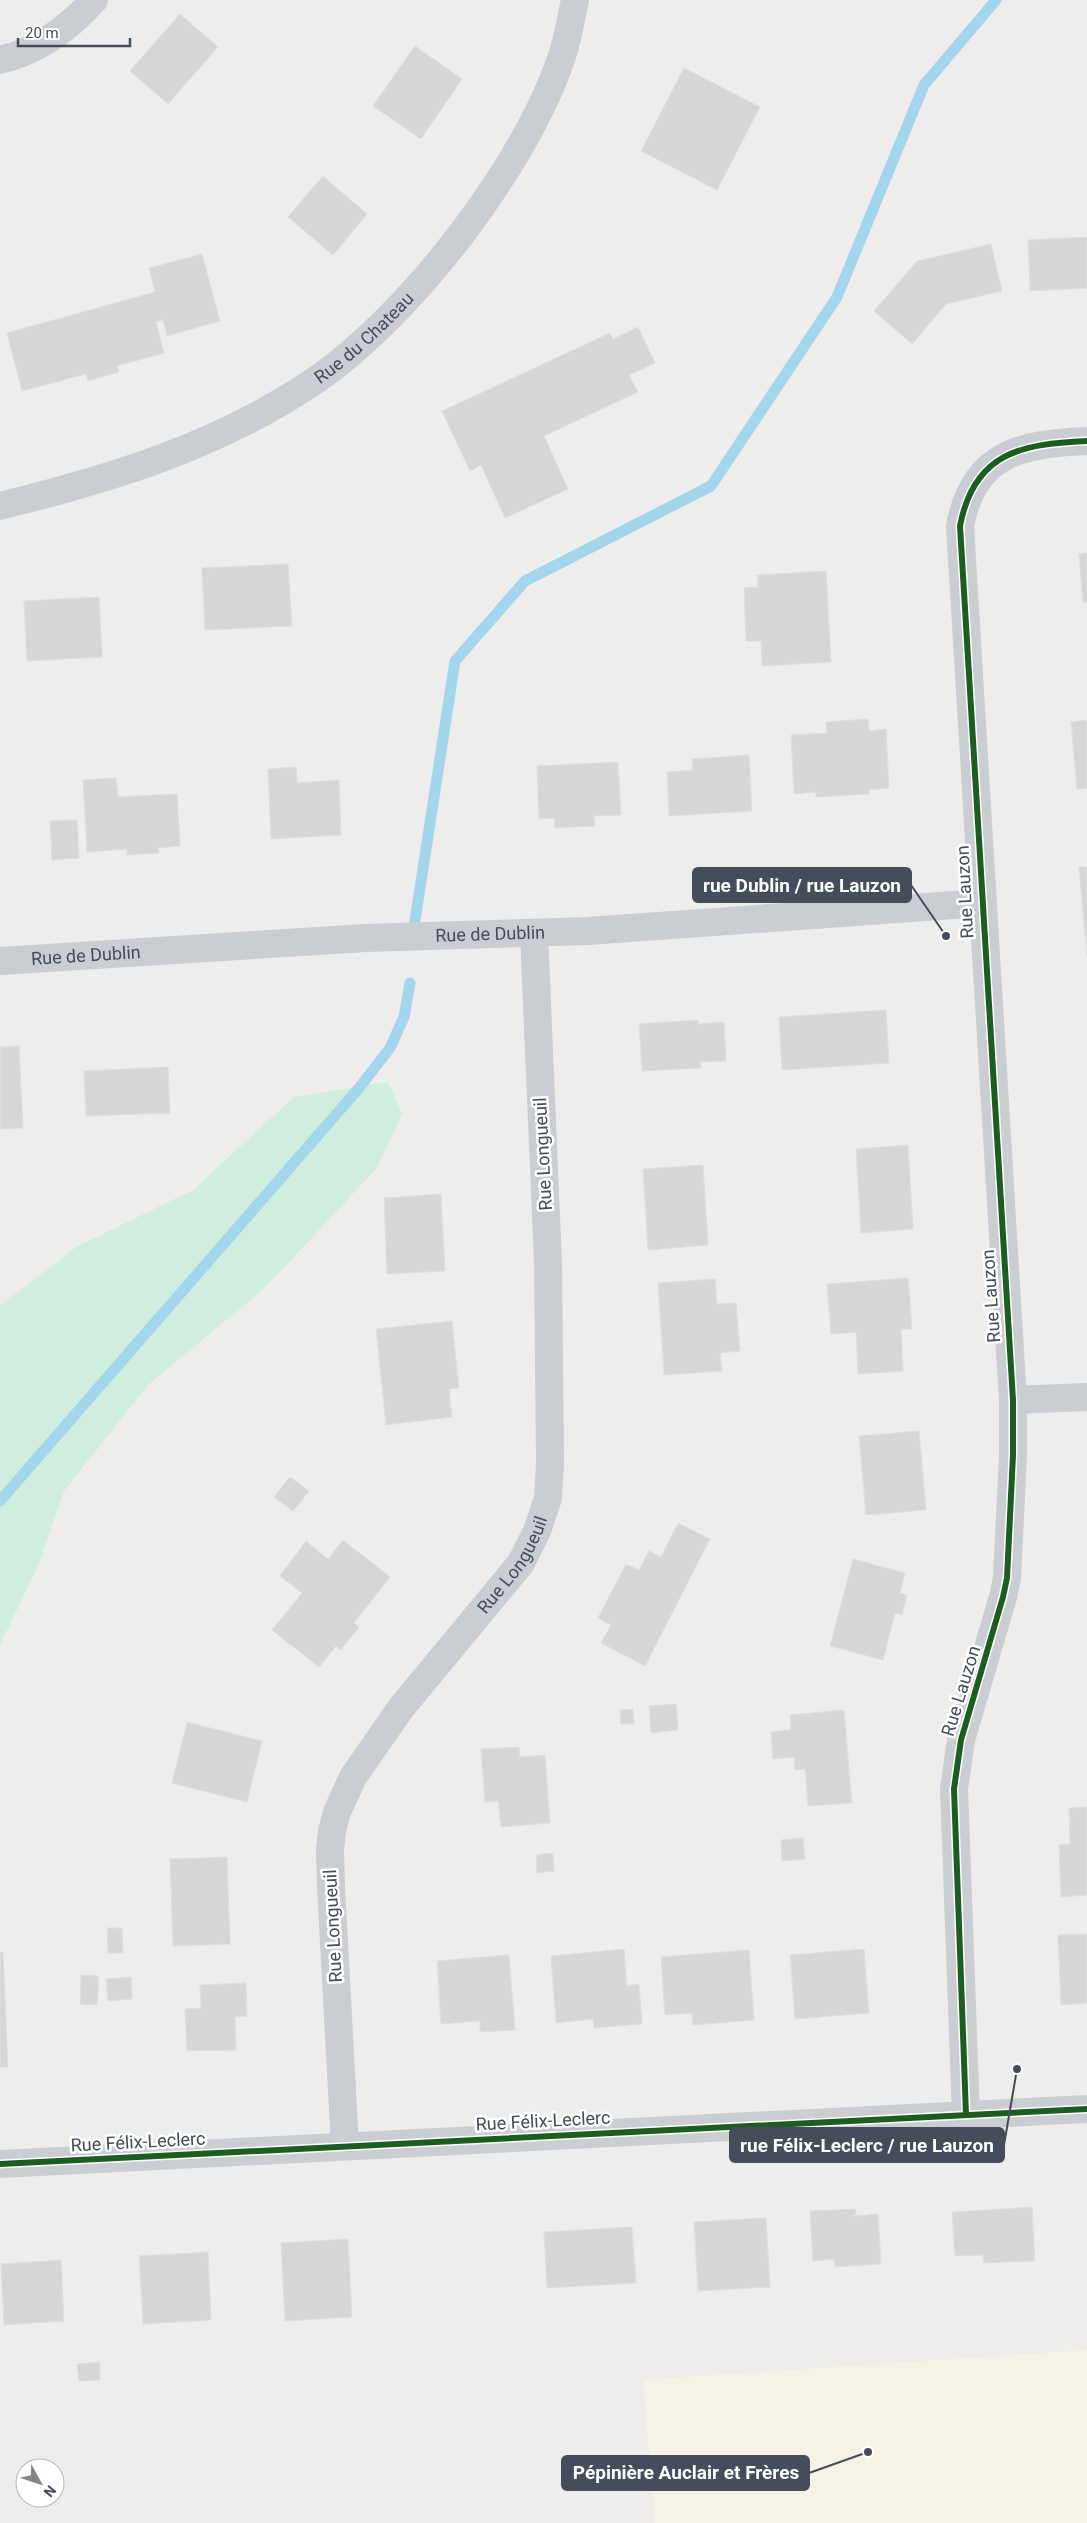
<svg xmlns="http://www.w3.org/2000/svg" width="1087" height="2523" viewBox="0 0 1087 2523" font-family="Roboto,sans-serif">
<rect width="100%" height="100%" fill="#eeedec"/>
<polygon fill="#f6f2e6" points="1087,2350 1087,2523 655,2523 643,2380"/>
<polygon fill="#d0eede" points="388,1082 402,1114 377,1168 264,1289 148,1385 64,1491 38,1566 0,1645 0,1306 76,1247 193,1190 294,1097"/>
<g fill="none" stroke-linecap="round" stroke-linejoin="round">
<g stroke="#a3d5ed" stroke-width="11">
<polyline points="414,927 455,661 525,581 711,486 837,297 924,85 996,0"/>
<polyline points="0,1501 359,1088 390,1048 404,1017 410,983"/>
</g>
</g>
<g fill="#d6d6d8" stroke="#dfdfdf">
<polygon points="180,14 218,47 168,104 130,71"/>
<polygon points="415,46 462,79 421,139 373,106"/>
<polygon points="684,68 760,107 717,190 641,151"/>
<polygon points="323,176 367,214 333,255 288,217"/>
<polygon points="1087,237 1087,288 1030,291 1028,240"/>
<polygon points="991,244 1002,291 946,304 912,344 874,311 917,261"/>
<polygon points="202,254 220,321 167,336 163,320 156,322 164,353 117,366 119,372 88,381 86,374 22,391 7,333 155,292 149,268"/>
<polygon points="638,327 655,363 629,375 638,392 544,436 568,489 505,518 481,465 470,471 442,411 610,333 613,339"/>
<polygon points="1087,553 1087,602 1083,602 1079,554"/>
<polygon points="288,564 292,626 205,630 202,568"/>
<polygon points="826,571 831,662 762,666 761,641 746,641 744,588 758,587 757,575"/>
<polygon points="99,597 102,657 27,661 24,601"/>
<polygon points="868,719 869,731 886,729 889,788 869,790 869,794 816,797 816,792 794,794 791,735 827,733 826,722"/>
<polygon points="1087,720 1087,788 1077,789 1071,722"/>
<polygon points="749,755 752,811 669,816 667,772 693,770 692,759"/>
<polygon points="618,762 621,815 594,816 595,826 555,828 554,818 539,819 537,766"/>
<polygon points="296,767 297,783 339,780 341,835 271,839 268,769"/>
<polygon points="116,778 118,797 177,794 180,846 158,848 159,853 127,855 127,849 87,852 83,780"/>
<polygon points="77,820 79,858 52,860 50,821"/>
<polygon points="1079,867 1087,867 1087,955"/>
<polygon points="886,1010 889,1063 782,1070 779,1017"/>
<polygon points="698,1020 698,1024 724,1022 726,1061 700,1062 701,1068 642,1071 639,1024"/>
<polygon points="19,1046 23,1128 0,1129 0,1047"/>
<polygon points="168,1067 170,1113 86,1116 84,1071"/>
<polygon points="908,1145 913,1229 861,1233 856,1149"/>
<polygon points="703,1165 708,1245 648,1250 643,1169"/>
<polygon points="441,1194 445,1271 387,1274 384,1198"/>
<polygon points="908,1278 912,1329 901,1329 903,1371 858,1374 856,1332 831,1334 827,1284"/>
<polygon points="715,1279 717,1304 736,1303 740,1351 720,1353 722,1371 664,1375 658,1283"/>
<polygon points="452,1321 459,1388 449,1389 452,1417 386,1425 376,1329"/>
<polygon points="919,1431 926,1510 866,1515 859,1436"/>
<polygon points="290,1477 309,1491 293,1511 274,1497"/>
<polygon points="678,1523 710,1539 645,1666 601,1643 611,1625 598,1618 626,1564 639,1570 649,1551 661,1557"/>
<polygon points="343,1540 390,1577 354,1623 359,1627 341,1650 336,1646 319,1667 272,1630 302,1593 280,1576 306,1541 328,1559"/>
<polygon points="853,1559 905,1573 900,1593 907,1595 902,1615 895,1613 883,1660 830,1646"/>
<polygon points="676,1704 678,1730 651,1733 649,1706"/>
<polygon points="633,1709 634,1724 621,1724 620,1710"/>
<polygon points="844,1710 852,1803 808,1806 805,1769 795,1770 794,1757 773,1759 771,1732 791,1730 790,1715"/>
<polygon points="187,1722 262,1741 247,1802 172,1783"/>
<polygon points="519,1747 520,1757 545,1755 550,1823 501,1827 498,1801 485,1802 481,1749"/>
<polygon points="1087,1807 1087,1895 1061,1897 1059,1845 1070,1844 1069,1808"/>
<polygon points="803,1838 805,1859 782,1861 781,1840"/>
<polygon points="553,1853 554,1871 537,1873 536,1855"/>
<polygon points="227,1857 230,1944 173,1946 170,1859"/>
<polygon points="107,1928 122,1928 123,1953 108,1953"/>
<polygon points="1087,1934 1087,2003 1061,2005 1058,1935"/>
<polygon points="624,1949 627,1986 639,1984 642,2024 594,2028 593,2019 556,2023 551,1956"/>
<polygon points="864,1949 869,2013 795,2019 790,1955"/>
<polygon points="749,1950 754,2020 693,2025 692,2013 665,2015 661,1957"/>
<polygon points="0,1952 3,1952 8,2067 0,2067"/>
<polygon points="509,1955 515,2030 480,2032 480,2021 441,2024 437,1961"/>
<polygon points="81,1975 99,1976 97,2005 80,2004"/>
<polygon points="131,1977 132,1999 108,2001 106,1979"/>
<polygon points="246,1983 247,2016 235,2017 236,2050 187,2051 185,2009 201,2008 200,1985"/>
<polygon points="1032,2207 1035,2261 984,2263 983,2255 955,2256 952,2212"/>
<polygon points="856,2209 855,2216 878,2214 881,2264 835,2267 834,2259 813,2261 810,2211"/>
<polygon points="766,2218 770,2287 698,2291 694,2222"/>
<polygon points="632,2227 636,2283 547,2288 544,2232"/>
<polygon points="348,2239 352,2317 285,2321 281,2243"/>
<polygon points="208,2252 211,2320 143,2324 139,2256"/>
<polygon points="61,2260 64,2321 4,2325 1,2264"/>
<polygon points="100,2362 100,2380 79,2381 77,2364"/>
</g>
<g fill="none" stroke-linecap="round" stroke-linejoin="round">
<g stroke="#cacdd1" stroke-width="28">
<path d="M0,60C38,51 68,29 94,0"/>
<path id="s1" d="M0,506C110,479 218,446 313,382C410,316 525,167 562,56C568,38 571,18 575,0"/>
<path id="s2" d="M0,961L365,938L588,931L981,903"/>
<polyline points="1013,1400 1087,1397"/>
<path d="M966,2115L954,1789L961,1740L1003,1597L1007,1578L1013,1455V1400L960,526C974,452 1022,444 1087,441"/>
<path id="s3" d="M345,2146L331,1887L330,1850L332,1831L337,1812L353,1777L401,1708L521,1563L537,1531L548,1498L550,1462L548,1262L534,934"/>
<polyline points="0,2164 1087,2109"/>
</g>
<defs>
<g id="cycleway">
<path d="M966,2115L954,1789L961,1740L1003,1597L1007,1578L1013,1455V1400L960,526C974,452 1022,444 1087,441"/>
<polyline points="0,2164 1087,2109"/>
</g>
</defs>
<use href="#cycleway" stroke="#fff" stroke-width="9"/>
<use href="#cycleway" stroke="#1b5e20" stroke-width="6"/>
</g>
<g text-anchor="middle" stroke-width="5" stroke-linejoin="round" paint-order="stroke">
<g font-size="18" fill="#444d59" stroke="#fff">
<text dy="6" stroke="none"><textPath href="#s1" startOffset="406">Rue du Chateau</textPath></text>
<text transform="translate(965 892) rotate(-93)" y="6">Rue Lauzon</text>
<text dy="6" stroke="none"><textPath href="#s2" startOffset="491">Rue de Dublin</textPath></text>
<text dy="6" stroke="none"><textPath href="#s2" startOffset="86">Rue de Dublin</textPath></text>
<text transform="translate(543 1154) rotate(-93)" y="6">Rue Longueuil</text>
<text transform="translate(991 1296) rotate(-94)" y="6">Rue Lauzon</text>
<text dy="6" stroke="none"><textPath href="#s3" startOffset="640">Rue Longueuil</textPath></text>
<text transform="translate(961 1691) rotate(-73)" y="6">Rue Lauzon</text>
<text transform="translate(333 1926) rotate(-93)" y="6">Rue Longueuil</text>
<text transform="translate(543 2121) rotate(-3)" y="6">Rue Félix-Leclerc</text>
<text transform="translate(138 2142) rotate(-3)" y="6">Rue Félix-Leclerc</text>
</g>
</g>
<path fill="none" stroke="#444d59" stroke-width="2" d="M946 936L911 885M1017 2069L1004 2145M868 2452L809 2473"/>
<g fill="#444d59" stroke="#fff" stroke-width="2">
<circle cx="946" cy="936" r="5"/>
<circle cx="1017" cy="2069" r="5"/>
<circle cx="868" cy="2452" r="5"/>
</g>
<g fill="#444d59" stroke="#444d59" stroke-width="2">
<rect x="693" y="868" width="218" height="34" rx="5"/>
<rect x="730" y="2128" width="274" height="34" rx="5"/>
<rect x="562" y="2456" width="247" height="34" rx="5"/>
</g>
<g font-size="19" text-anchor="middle" font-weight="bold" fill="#fff">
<text x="802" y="892">rue Dublin / rue Lauzon</text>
<text x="867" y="2152">rue Félix-Leclerc / rue Lauzon</text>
<text x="686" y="2479">Pépinière Auclair et Frères</text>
</g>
<g transform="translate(40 2483) rotate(130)"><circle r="24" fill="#ffffff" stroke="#b4b8bd"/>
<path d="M0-4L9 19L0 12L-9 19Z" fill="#80858c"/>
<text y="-8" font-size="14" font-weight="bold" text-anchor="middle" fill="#444d59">N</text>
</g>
<path d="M18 38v8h112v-8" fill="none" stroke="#444d59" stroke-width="2.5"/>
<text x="25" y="38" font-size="15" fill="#444d59" stroke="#ffffff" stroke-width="4" paint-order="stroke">20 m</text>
</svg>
